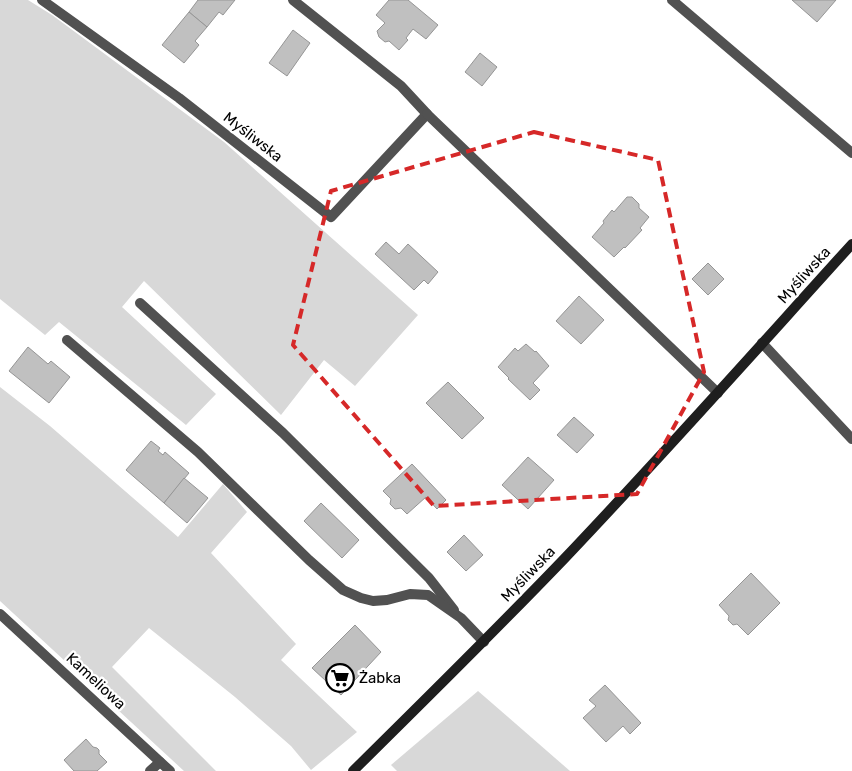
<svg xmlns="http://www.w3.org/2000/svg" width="852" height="771" viewBox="0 0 852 771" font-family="Rubik,sans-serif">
<rect width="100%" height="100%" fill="#fff"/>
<g fill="#d8d8d8">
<polygon points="0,0 28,0 52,15 224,142 418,315 355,386 324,360 281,415 144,281 122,307 216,394 186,425 59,322 45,335 0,299"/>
<polygon points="0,387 50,426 178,537 223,484 247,512 211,553 296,644 281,660 357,732 311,770 291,746 235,697 149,628 112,667 216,771 184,771 0,601"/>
<polygon points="478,691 570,771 397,771 391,765"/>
</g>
<g fill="#c0c0c0" stroke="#959595">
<polygon points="198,0 235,0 223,15 219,12 207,27 189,12"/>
<polygon points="389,0 408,0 438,25 426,39 413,29 406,38 408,40 399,50 389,41 385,42 379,37 377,31 385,23 376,15"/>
<polygon points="792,0 836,0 817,22"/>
<polygon points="189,12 207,27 195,41 199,45 184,63 162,45"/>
<polygon points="293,30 310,43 287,76 269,63"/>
<polygon points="480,53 497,67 482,86 465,72"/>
<polygon points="627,197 632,197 639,204 639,208 649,217 640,228 642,230 625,248 624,247 614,257 592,237 604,223 603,221 612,210 614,212"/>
<polygon points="386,242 399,254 408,244 438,272 428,284 424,280 414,290 375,254"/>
<polygon points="708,263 724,279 708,295 692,279"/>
<polygon points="579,296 604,320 581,344 556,321"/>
<polygon points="526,344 535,352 536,351 549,366 533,383 540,390 530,400 508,379 509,378 498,367 515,348 518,351"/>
<polygon points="28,347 48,364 51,361 70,377 49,403 9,371"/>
<polygon points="448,382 484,418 462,439 426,403"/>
<polygon points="574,417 594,435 577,453 557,435"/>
<polygon points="151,441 160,448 158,451 163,455 165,452 189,473 164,503 126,470"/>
<polygon points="528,457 554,480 528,509 502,485"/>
<polygon points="412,464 446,500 437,509 426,497 407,514 401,508 395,509 390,504 391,499 383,491"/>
<polygon points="184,478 208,498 187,523 164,503"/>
<polygon points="321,503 359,540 342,558 304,521"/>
<polygon points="464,535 483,555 466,571 447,552"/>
<polygon points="751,573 780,603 748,635 737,624 733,625 728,620 729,616 719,605"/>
<polygon points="355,625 381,652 341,695 312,668"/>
<polygon points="605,685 641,723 630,734 623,726 606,742 583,718 596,706 589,700"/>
<polygon points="86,739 93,747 97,748 99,750 99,754 107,762 97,771 74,771 64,760"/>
</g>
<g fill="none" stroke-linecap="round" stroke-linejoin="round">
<g stroke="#515151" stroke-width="10">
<polyline points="672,0 852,153"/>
<polyline points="140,303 283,433 429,578 454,610"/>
<polyline points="67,340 198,452 309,560 343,590 361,598 373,601 387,600 410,594 428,595 461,618 484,642"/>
<polyline points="762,343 852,439"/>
</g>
<g stroke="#515151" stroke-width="10">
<polyline points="42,0 179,98 331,217 427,114 401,86 293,0"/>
<polyline points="427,114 718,393"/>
<polyline points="0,614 170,771"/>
<polyline points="150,771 160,762"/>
</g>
<path stroke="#1e1e1e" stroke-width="10" d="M353,771C424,701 495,631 564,559C662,456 756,350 852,244"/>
</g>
<path fill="none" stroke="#d62828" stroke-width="4" stroke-dasharray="10 6" stroke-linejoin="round" d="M534,132L658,160L704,372L637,494L434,506L293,345L331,191Z"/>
<defs>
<symbol id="supermarket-ring" viewBox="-11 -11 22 22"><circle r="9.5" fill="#fff" stroke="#000" stroke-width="1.5"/><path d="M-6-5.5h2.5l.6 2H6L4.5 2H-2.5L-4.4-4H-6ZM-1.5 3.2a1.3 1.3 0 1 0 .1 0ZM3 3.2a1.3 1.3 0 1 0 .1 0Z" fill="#000"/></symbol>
</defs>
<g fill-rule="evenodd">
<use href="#supermarket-ring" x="324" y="662" width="32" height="32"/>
</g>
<g text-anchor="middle" stroke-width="4.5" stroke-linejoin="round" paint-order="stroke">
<g font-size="15" fill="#000" stroke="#fff">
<text transform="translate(253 137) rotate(38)" y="5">Myśliwska</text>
<text transform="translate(804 275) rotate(-48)" y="5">Myśliwska</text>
<text transform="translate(528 574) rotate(-46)" y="5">Myśliwska</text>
<text transform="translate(96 681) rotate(43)" y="5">Kameliowa</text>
</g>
<g font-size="15" fill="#000" stroke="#fff" text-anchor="start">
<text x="359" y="683">Żabka</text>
</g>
</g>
</svg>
